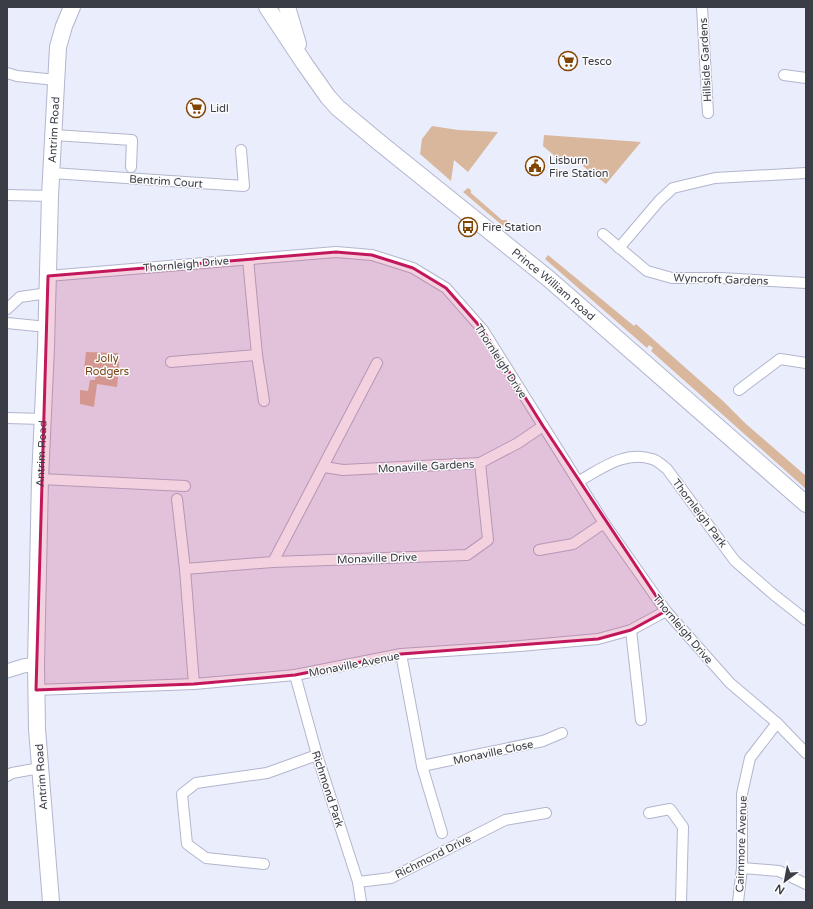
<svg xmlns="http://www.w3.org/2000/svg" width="813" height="909" viewBox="0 0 813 909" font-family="'Varela Round',sans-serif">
<rect width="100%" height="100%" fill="#eaedfc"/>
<g fill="#d9b79d">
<polygon points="432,126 458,130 498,132 468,172 454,160 451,181 420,154 422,139"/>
<polygon points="544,135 641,142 606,184 570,156 563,163 543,146"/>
<polygon points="468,188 471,190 471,193 502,220 507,220 507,222 503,226 463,192"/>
<polygon points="548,255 634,326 636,324 723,401 746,424 806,476 806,489 651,351 653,348 649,345 647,348 545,259"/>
<polygon points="86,352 118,353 119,367 117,387 97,384 94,407 80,404 80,390 88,391 90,380 95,380 96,371 84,369"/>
</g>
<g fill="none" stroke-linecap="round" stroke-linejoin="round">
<defs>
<g id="minor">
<polyline points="702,7 708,113"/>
<polyline points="7,73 17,76 56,80"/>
<polyline points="784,75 806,78"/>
<polyline points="54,135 132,140 131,167"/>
<polyline points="52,173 244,186 241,150"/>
<polyline points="7,195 50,196"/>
<polyline points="603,234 647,271 672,278 721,278 806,283"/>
<polyline points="619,248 659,201 673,188 715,178 806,173"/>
<polyline points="248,259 257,355 264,401"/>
<polyline points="48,276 336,252 372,255 413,268 446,288 483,330 604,523 666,611 730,683 777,723 806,753"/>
<polyline points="7,309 20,297 48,293"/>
<polyline points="7,323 47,327"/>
<polyline points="171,362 257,355"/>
<polyline points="739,390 780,359 806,363"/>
<polyline points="7,418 43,419"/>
<polyline points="324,467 343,470 480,463 518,443 543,426"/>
<polyline points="40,479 185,486"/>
<path d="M579,481C601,469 625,450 652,459C657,460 663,466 667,469L735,561L773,594L806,620"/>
<polyline points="177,499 185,569 194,684"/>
<polyline points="539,550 573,544 604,523"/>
<polyline points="273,562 377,363"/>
<polyline points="185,569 273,562 467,555 488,540 480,463"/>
<polyline points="631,630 641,720"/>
<polyline points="401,654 422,766 442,833"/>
<polyline points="295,675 317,755 358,882 361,902"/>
<polyline points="36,690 194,684 295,675 401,654 520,646 598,639 631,630 666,611"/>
<polyline points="422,766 543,741 562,733"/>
<polyline points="7,776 12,773 40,768"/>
<polyline points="649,813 670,809 683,827 681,902"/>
<polyline points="264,864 206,858 187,844 182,794 196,783 267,773 317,755"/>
<polyline points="742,868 779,871 806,884"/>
<polyline points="358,882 391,878 505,820 546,813"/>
<polyline points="738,902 742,868 742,794 750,758 777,723"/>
</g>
<polyline id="tertiary" points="7,671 23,666 36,664"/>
<g id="primary">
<path id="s1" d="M267,7L304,63L328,97L338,108L380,143L549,279L806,504"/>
<polyline points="287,7 298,44"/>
<path id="s2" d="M51,902L37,729L36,664L40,479L46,347L50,196L58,47L64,26L72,7"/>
</g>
</defs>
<use href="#minor" stroke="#b2b6ce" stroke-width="12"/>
<use href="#tertiary" stroke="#b2b6ce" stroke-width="15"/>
<use href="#primary" stroke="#b2b6ce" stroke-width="18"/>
<use href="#minor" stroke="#fff" stroke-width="10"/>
<use href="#tertiary" stroke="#fff" stroke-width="13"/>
<use href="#primary" stroke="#fff" stroke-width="16"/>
</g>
<path fill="#c2185b" fill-opacity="0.2" stroke="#c2185b" stroke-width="3" stroke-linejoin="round" d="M336,252L372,255L413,268L446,288L483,330L543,426L666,611L631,630L598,639L401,654L295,675L194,684L36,690L48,276Z"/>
<defs>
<symbol id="supermarket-ring" viewBox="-11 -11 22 22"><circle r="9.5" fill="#fbfbfb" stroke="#824501" stroke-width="1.5"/><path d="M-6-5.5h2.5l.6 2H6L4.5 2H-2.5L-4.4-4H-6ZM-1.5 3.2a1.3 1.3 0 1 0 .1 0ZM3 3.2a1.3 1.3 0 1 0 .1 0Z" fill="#824501"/></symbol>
<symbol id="civic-ring" viewBox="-11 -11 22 22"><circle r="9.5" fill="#fbfbfb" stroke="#824501" stroke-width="1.5"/><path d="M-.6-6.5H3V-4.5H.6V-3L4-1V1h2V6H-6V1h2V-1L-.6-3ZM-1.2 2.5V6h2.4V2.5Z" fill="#824501"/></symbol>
<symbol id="bus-ring" viewBox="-11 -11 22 22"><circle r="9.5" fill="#fbfbfb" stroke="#824501" stroke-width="1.5"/><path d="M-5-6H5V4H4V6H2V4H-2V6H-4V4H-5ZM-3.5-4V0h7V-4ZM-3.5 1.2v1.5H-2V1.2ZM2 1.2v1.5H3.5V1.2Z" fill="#824501"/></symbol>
</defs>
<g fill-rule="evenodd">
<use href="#supermarket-ring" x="557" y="50" width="22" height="22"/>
<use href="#supermarket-ring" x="185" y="97" width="22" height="22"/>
<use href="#civic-ring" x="524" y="155" width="22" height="22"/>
<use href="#bus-ring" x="457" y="216" width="22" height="22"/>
</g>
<g text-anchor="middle" stroke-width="3" stroke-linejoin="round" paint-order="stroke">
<g font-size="11" fill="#3a3c46" stroke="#fbfbfb">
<text transform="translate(705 60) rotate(-93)" y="4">Hillside Gardens</text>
<text dy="4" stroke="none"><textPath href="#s2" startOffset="773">Antrim Road</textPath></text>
<text transform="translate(166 181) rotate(4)" y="4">Bentrim Court</text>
<text transform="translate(186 264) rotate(-5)" y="4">Thornleigh Drive</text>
<text transform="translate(721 279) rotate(2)" y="4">Wyncroft Gardens</text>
<text dy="4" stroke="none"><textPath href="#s1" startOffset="402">Prince William Road</textPath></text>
<text transform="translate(501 361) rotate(57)" y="4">Thornleigh Drive</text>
<text dy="4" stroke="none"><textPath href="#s2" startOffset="449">Antrim Road</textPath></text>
<text transform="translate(426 466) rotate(-3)" y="4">Monaville Gardens</text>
<text transform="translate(700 513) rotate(53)" y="4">Thornleigh Park</text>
<text transform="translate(377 558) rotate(-2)" y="4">Monaville Drive</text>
<text transform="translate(683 629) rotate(50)" y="4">Thornleigh Drive</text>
<text transform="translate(354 664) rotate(-11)" y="4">Monaville Avenue</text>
<text transform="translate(493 752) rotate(-12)" y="4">Monaville Close</text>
<text transform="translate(41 777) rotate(-94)" y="4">Antrim Road</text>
<text transform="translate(328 789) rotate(72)" y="4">Richmond Park</text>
<text transform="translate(741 844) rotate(-88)" y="4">Cairnmore Avenue</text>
<text transform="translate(433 856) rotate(-27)" y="4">Richmond Drive</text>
</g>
<g font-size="11" fill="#3a3c46" stroke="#fbfbfb" text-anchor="start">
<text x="582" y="65">Tesco</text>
<text x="210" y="112">Lidl</text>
<text x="549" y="164">Lisburn<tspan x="549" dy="13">Fire Station</tspan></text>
<text x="482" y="231">Fire Station</text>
</g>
<g font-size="11" fill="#784517" stroke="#fbfbfb">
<text x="107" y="362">Jolly<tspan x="107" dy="13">Rodgers</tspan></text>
</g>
</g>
<rect width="813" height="909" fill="none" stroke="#3a3c46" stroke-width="16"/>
<g transform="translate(785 881) rotate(212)" stroke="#fbfbfb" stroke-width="3" paint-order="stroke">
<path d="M0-3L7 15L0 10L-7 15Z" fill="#3a3c46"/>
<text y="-6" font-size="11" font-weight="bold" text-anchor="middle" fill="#3a3c46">N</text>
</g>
</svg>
